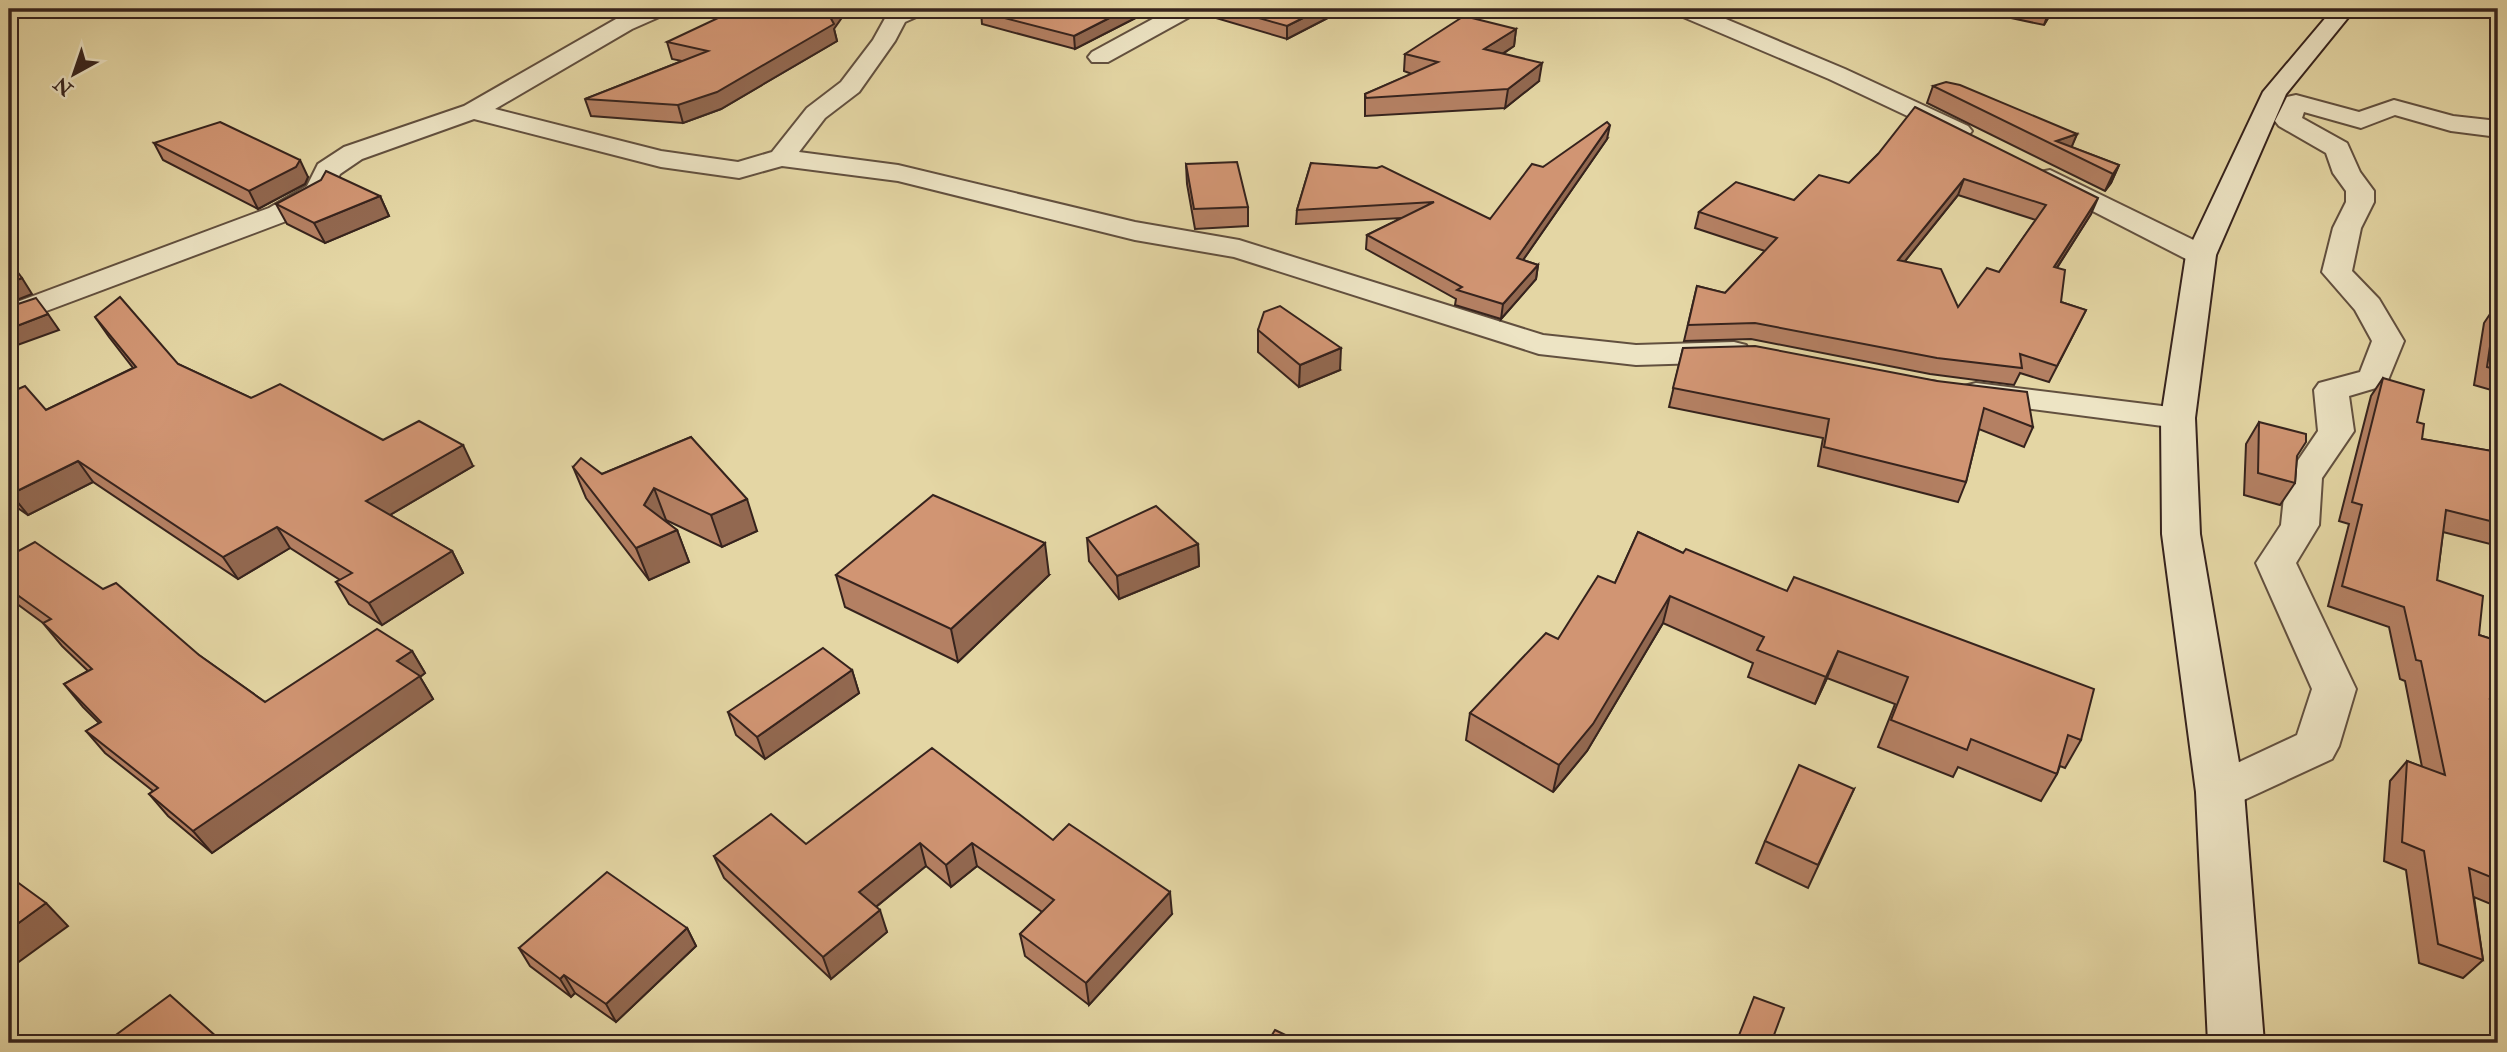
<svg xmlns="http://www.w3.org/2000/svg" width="2507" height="1052" viewBox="0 0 2507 1052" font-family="'IM FELL Double Pica',serif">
<rect width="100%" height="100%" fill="#e4d6a4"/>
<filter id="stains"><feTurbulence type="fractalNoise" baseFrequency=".00286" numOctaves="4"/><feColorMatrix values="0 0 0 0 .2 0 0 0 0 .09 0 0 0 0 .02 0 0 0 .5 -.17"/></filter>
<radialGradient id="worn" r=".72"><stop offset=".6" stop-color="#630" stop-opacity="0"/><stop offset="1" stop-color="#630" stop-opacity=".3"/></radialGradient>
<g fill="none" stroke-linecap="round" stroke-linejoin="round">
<defs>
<g id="street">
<polygon points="640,9 669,9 666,14 632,29 495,109 661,151 738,162 772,152 807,108 841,82 873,40 888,13 898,9 926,9 923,14 905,22 895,41 859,92 825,118 799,152 898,165 1135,222 1239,240 1543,335 1636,345 1734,342 1746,345 1750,352 1746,359 1734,362 1636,365 1539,354 1234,257 1135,240 898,181 782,166 739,178 661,167 474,119 362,159 340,174 329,197 289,220 9,325 9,305 269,208 307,186 318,164 344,147 464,106 616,19"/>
<polygon points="1171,9 1198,9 1195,14 1108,62 1092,62 1088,57 1092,52"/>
<polygon points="1673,9 1702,9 1845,69 1968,126 1972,131 1968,136 1959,139 1950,136 1829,79 1676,14"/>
<polygon points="2296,95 2359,112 2394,100 2453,116 2498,121 2498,137 2451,131 2395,115 2361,128 2304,112 2302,118 2347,143 2360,172 2374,191 2374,202 2361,228 2352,271 2379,299 2404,341 2386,385 2349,396 2354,431 2322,478 2319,525 2296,563 2356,689 2339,746 2332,759 2220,811 2203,805 2196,792 2203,779 2297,735 2312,689 2256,563 2281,525 2286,478 2318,431 2314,390 2319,383 2360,372 2372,341 2355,310 2322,272 2333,228 2346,202 2346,191 2333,173 2326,153 2279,126 2275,121 2287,97"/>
<polygon points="2050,170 2212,249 2216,255 2212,261 2201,264 2190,261 2040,184 2036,178 2040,172"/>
<polygon points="1976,383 2178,408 2190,411 2195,418 2190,425 2178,428 1964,400 1959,393 1964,386"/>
</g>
<polygon id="secondary" points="2333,9 2355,9 2286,94 2216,255 2195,418 2200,534 2244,792 2264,1043 2208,1043 2196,792 2162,534 2161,418 2186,255 2263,92"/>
</defs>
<use href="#street" stroke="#62503f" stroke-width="4"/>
<use href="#secondary" stroke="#36231d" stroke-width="4"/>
<use href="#street" fill="#ede4c4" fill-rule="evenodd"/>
<use href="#secondary" fill="#ede4c4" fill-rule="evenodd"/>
</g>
<g fill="#b48063" stroke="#36231d" stroke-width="2" fill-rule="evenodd">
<polygon points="1153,9 1075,49 982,24 981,12"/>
<polygon points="1199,9 1345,9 1287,39 1199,13"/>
<polygon points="1359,9 1385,9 1373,13"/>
<polygon points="1999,9 2071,9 2067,15 2052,12 2044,25 1997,15"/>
<polygon points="834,29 837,41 721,109 683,123 591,116 585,99 682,61 672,59 667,42"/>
<polygon points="1516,29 1514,46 1503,54 1539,81 1505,108 1365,116 1365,94 1412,74 1404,71 1405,54"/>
<polygon points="1933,86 2077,134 2071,147 2119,165 2111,183 2105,191 1927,103"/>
<polygon points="1607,139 1523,260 1538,265 1536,279 1501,319 1455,305 1456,299 1366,249 1367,235 1402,218 1296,224 1297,210 1311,163 1490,219 1543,167"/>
<polygon points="154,143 308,177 305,184 258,209 163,160"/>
<path d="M1878,154L2091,214L2057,268L2061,302L2086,310L2049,382L2020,373L2014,385L1930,374L1751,339L1684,341L1697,286L1725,293L1765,251L1695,228L1699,212L1794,200L1849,183ZM1958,195L2036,220L1999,272L1958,307L1905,261Z"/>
<polygon points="1186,164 1248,207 1248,226 1195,229 1187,184"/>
<polygon points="380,196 389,216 325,243 287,224 276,204"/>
<polygon points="2496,305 2498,306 2498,392 2474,385 2484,323"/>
<polygon points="95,317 178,364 251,398 383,440 473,466 390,515 452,551 463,573 382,625 349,604 336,582 340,580 290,548 238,579 93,482 28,515 9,502 9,393 46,410 133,368 109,337"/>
<polygon points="1258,330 1340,370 1299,387 1258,352"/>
<polygon points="1683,348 1937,381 2033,427 2024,447 1979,429 1966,482 1958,502 1818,466 1823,438 1669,407"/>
<polygon points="2383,378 2417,422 2422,439 2498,452 2498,546 2443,532 2437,580 2479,635 2498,641 2498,907 2474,897 2483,960 2463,978 2419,963 2406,870 2384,861 2390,781 2407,761 2422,767 2405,681 2400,679 2389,627 2328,606 2349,524 2339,521 2371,396"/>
<polygon points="2259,422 2297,456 2295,483 2280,505 2244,495 2246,444"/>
<polygon points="691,437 757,531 722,547 666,520 665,521 677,530 689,562 649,580 586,498 573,467 602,474"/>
<polygon points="1638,532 2081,740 2065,768 2060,766 2057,774 2041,801 1958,767 1953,777 1878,747 1895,704 1827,678 1815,704 1748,677 1753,663 1663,623 1587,751 1553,792 1466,740 1470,713 1558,639 1615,583"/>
<polygon points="1087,538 1198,544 1199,566 1119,599 1089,561"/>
<polygon points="9,556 199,655 265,702 412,651 425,673 420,677 433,699 212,853 168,816 149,794 153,791 105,753 86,731 99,723 83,707 64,684 88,671 62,646 43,623 9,598"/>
<polygon points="2498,569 2498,594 2491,591"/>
<polygon points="836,575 1049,575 958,662 845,607"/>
<polygon points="852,670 859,693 765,759 736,735 728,712"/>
<polygon points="1854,789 1808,888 1756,863 1765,841"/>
<polygon points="1053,840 1172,914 1089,1005 1025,956 1020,934 1042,912 977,866 951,887 926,866 876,907 887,932 831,979 724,878 714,856 806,844"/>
<polygon points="687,928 696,946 616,1022 575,993 571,997 530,966 519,948"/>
</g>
<g fill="#926850" stroke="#36231d" stroke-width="2">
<polygon points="834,9 848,9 834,29 837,41 721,109 683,123 678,105 829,15"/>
<polygon points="1127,9 1153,9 1075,49 1074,36"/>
<polygon points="1321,9 1345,9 1287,39 1287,26"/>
<polygon points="1374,9 1385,9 1373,13"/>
<polygon points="2050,9 2053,9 2044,25 2049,11"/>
<polygon points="1516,29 1514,46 1482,67 1484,49"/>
<polygon points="1542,63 1539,81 1505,108 1508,89"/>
<polygon points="1610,125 1607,139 1514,273 1517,258"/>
<polygon points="2077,134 2070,151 2056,141"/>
<polygon points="300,160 308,177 305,184 258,209 249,191"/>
<polygon points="2119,165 2111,183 2105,191 2113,174"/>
<polygon points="1964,179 1958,195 1893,276 1898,260"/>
<polygon points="380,196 389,216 325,243 314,223"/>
<polygon points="2098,198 2091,214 2047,283 2054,267"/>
<polygon points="1538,265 1536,279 1501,319 1503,304"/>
<polygon points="22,278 32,294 9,303 9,283"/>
<polygon points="48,314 59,330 9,348 9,329"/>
<polygon points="1341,348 1340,370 1299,387 1300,365"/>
<polygon points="463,445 473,466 378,522 366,501"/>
<polygon points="78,461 93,482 28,515 11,494"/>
<polygon points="654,488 666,520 656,537 644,505"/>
<polygon points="747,499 757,531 722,547 711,515"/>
<polygon points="277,527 290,548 238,579 223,557"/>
<polygon points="677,530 689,562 649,580 636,548"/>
<polygon points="1045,543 1049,575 958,662 951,629"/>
<polygon points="1198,544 1199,566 1119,599 1117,576"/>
<polygon points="452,551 463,573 382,625 369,603"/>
<polygon points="1670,596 1663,623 1587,751 1553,792 1559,765"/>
<polygon points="412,651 425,673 420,677 433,699 212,853 193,831 397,661"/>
<polygon points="1838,651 1827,678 1815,704 1826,677"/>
<polygon points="852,670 859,693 765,759 757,737"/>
<polygon points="9,720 13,725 9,727"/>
<polygon points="920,843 926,866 867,914 859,892"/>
<polygon points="972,843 977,866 951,887 946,865"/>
<polygon points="1170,892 1172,914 1089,1005 1086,983"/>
<polygon points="46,903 68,926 9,969 9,930"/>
<polygon points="880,910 887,932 831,979 823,957"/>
<polygon points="687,928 696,946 616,1022 606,1004"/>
<polygon points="564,975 575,993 571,997 560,979"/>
<polygon points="219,1039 223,1043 213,1043"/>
</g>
<g fill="#d19573" stroke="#36231d" stroke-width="2" fill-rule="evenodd">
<polygon points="737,9 834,9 829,15 834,24 717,92 678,105 585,99 708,51 667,42"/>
<polygon points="986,9 1127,9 1074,36 981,12"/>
<polygon points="1227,9 1321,9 1287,26"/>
<polygon points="1464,16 1516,29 1484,49 1542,63 1508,89 1366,98 1365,94 1438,62 1405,54"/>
<polygon points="1946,82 1960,85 2077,134 2056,141 2119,165 2113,174 1933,86"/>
<path d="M1915,107L2098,198L2054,267L2065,270L2061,302L2086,310L2057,366L2020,354L2022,368L1937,358L1755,323L1688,325L1697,286L1725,293L1777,238L1699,212L1736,182L1794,200L1819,175L1849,183L1878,154ZM1964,179L2046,205L1999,272L1987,268L1958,307L1941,269L1898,260Z"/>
<polygon points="220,122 300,160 296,167 249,191 154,143"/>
<polygon points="1607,122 1610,125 1517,258 1538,265 1503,304 1457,290 1462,287 1367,235 1434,202 1297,210 1311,163 1377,168 1382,166 1490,219 1532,164 1543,167"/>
<polygon points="1237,162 1248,207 1194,209 1186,164"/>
<polygon points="326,171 380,196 314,223 276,204 321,180"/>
<polygon points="9,260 22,278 9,283"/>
<polygon points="120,297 178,364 251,398 280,384 383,440 419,421 463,445 366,501 452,551 369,603 336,582 352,573 277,527 223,557 78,461 11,494 9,492 9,393 25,386 46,410 136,367 95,317"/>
<polygon points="36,298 48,314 9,329 9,307"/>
<polygon points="2496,305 2498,306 2498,370 2487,367"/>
<polygon points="1280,306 1341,348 1300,365 1258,330 1264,312"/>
<polygon points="1755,346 1937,381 2027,392 2033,427 1984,408 1966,482 1824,447 1829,419 1673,388 1683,348"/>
<polygon points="2383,378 2424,390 2417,422 2424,424 2422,439 2498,452 2498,523 2446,510 2437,580 2483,596 2479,635 2498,641 2498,702 2490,700 2498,729 2498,880 2469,868 2483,960 2438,944 2424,851 2402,842 2407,761 2445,775 2421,661 2416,660 2404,607 2342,586 2362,505 2352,502"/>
<polygon points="2259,422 2306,434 2306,442 2297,456 2295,483 2258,473"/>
<polygon points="691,437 747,499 711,515 654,488 644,505 677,530 636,548 573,467 581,458 602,474"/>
<polygon points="933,495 1045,543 951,629 836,575"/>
<polygon points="1156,506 1198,544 1117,576 1087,538"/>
<polygon points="1638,532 1683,553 1686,549 1787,591 1794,577 2094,689 2081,740 2068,735 2057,774 1971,739 1967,750 1891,720 1908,677 1838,651 1826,677 1757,650 1764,637 1670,596 1593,724 1559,765 1470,713 1546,633 1558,639 1598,576 1615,583"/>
<polygon points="35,542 103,589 116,583 199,655 265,702 377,629 412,651 397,661 420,676 193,831 149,794 158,788 86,731 101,722 64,684 92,669 43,623 51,619 9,589 9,556"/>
<polygon points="823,648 852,670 757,737 728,712"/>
<polygon points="932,748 1053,840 1069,824 1170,892 1086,983 1020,934 1054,900 972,843 946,865 920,843 859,892 880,910 823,957 714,856 771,814 806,844"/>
<polygon points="1799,765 1854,789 1818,865 1765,841"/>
<polygon points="607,872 687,928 606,1004 564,975 560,979 519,948"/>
<polygon points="9,876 46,903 9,930"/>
<polygon points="170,995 219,1039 213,1043 105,1043"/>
<polygon points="1754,997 1784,1008 1771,1043 1736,1043"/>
<polygon points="1275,1030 1302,1043 1267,1043"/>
</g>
<rect width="2507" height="1052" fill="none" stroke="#e4d6a4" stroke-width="35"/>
<rect x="10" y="10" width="2486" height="1031" fill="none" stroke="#36231d" stroke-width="3.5"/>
<rect x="18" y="18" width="2472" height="1017" fill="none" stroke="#36231d" stroke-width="2"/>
<g transform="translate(74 74) rotate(220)" stroke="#ede4c4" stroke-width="5" paint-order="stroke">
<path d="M0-5L12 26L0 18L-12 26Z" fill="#36231d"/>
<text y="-10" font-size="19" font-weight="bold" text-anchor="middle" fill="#36231d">N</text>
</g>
<rect width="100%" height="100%" filter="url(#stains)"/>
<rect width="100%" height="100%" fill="url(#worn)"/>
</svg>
